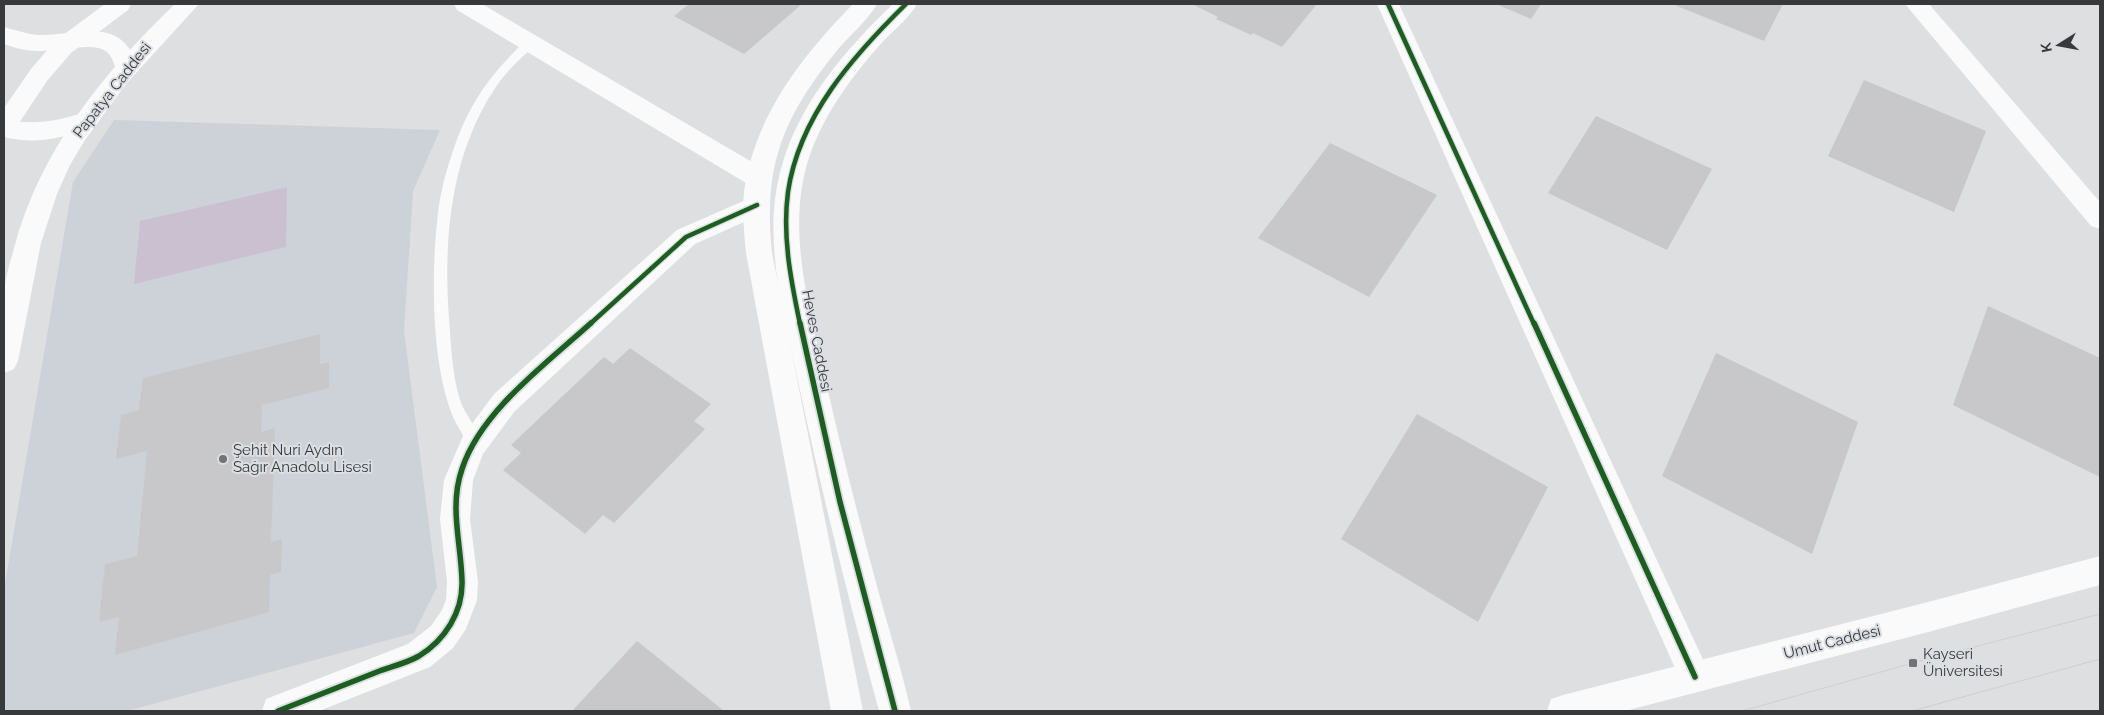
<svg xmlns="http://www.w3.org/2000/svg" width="2104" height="715" viewBox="0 0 2104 715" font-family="Raleway,sans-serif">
<rect width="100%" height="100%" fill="#dddfe1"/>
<polygon fill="#cdd2d8" points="114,120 440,130 413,191 404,331 437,587 414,633 127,711 4,711 4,590 73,182"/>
<polygon fill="#cbc0d0" points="287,187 286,247 134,284 140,221"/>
<g fill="#c8c8ca">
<polygon points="689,4 802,4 744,54 674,16"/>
<polygon points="1192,4 1317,4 1282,47 1253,33 1251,35 1216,19 1218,17"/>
<polygon points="1496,4 1541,4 1531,19"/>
<polygon points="1672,4 1783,4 1764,41"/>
<polygon points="1864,80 1986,131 1954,212 1828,156"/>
<polygon points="1596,116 1712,169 1667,250 1548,193"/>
<polygon points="1330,143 1437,195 1369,297 1258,238"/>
<polygon points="1988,306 2100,358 2100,477 1953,405"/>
<polygon points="320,334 320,364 329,362 329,388 262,405 261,432 275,428 271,542 282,539 281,572 270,575 269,612 115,655 119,617 99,622 105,564 137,556 147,451 116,459 121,415 139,410 143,378"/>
<polygon points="630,348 711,404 694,421 705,429 614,523 603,515 585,534 503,470 521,453 511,445 604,357 613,364"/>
<polygon points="1716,353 1858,422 1812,554 1662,476"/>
<polygon points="1417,414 1548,487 1478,622 1341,539"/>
<polygon points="637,641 724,711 572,711"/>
</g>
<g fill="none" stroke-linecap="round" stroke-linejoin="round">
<path fill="#fafafa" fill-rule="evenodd" d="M530,39L534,40L536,43L534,46C522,57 510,68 500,81C451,149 443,237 449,318C451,345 452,375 460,400C465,415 476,426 482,440L480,445L475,446C468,444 464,437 460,430C431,383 431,278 437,223C439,196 446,170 455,145C471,100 492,73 526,40Z"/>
<g fill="#fafafa" fill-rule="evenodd">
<polygon points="454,4 482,4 769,172 772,179 769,186 760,189 751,186 457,10"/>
<polygon points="1377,4 1399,4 1706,666 1711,677 1706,688 1695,693 1684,688"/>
<polygon points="1905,4 1929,4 2100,202 2100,229 2091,226"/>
<path d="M4,27C16,30 26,34 38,35C79,36 121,14 138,67L134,73L126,75L118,73C114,66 113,57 107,52C94,41 56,52 38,51C26,51 15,48 4,44Z"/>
<path d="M85,112L94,115L97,121L94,127C63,138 35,145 4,137V119C33,126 57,121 85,112Z"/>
<polygon points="757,195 766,198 770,205 766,212 695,244 514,412 483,454 473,480 470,519 478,582 477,600 466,629 453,648 430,667 319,711 262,711 266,699 408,644 431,626 442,610 446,600 447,582 440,519 444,480 463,436 494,394 677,230"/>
</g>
<g fill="#fafafa" fill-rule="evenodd">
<polygon points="105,4 131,4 128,10 71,53 47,81 13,132 4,135 4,108 31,69 55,41"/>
<path d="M175,4H199L126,84L85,140L70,165L57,194L41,243L18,361L14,369L4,373C4,347 1,319 4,293C5,278 10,263 14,248C40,150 103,73 175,4Z"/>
<path d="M853,4H877C867,22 848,36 835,53C782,119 763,167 772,253L863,711H831L746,253C744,233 742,212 744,192C754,117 802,56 853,4Z"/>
<path d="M893,4H917C908,20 891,32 879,46C853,75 829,108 814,144C781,223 811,312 828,391C843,457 860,524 878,590C889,630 902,671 911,711H879C850,605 823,498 800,390C785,319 761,240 781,169C798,104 846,49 893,4Z"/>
<polygon points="2100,556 2100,585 1932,631 1625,711 1547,711 1551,699 1563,695 1932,601"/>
</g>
<g stroke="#cfcfcf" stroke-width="1">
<polyline points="1742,711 1913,663 2100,614"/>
<polyline points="1912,711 2100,659"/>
</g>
<defs>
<g id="cycleway-far1">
<polyline points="1388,4 1534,324"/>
<polyline points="590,324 686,237 757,205"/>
<path d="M800,324C791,281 782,236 788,192C799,116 854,55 906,4"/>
</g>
<g id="cycleway">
<polyline points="800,323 840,502 895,711"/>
<polyline points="1534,323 1695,677"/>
<path d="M278,711C311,698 344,685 377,672C390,667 407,663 419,656C445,640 463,612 462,581C461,542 449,507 462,469C481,411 547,363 591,323"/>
</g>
</defs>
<use href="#cycleway-far1" stroke="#dbdee3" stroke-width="7"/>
<use href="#cycleway" stroke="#dbdee3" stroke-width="9"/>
<use href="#cycleway-far1" stroke="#1b5e20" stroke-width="4.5"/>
<use href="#cycleway" stroke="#1b5e20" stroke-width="5.5"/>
</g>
<g fill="#727375" stroke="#dbdee3" stroke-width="2">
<circle cx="223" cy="459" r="5"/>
<rect x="1908" y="658" width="10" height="10" rx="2.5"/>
</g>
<g text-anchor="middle" stroke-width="4" stroke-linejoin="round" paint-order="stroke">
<g font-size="15" fill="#38393b" stroke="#dbdee3">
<text transform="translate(112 90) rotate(-52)" y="5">Papatya Caddesi</text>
<text transform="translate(817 341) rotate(79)" y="5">Heves Caddesi</text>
<text transform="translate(1832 642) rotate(-14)" y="5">Umut Caddesi</text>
</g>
<g font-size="15" fill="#38393b" stroke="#dbdee3" text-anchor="start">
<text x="233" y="455">Şehit Nuri Aydın<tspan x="233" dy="17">Sağır Anadolu Lisesi</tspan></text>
<text x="1923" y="659">Kayseri<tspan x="1923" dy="17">Üniversitesi</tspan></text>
</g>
</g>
<rect width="2104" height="715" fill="none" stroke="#38393b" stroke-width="10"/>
<g transform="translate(2059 45) rotate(259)" stroke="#dbdee3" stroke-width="4" paint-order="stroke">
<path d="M0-4L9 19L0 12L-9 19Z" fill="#38393b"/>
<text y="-8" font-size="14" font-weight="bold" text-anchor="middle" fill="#38393b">K</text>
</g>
</svg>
